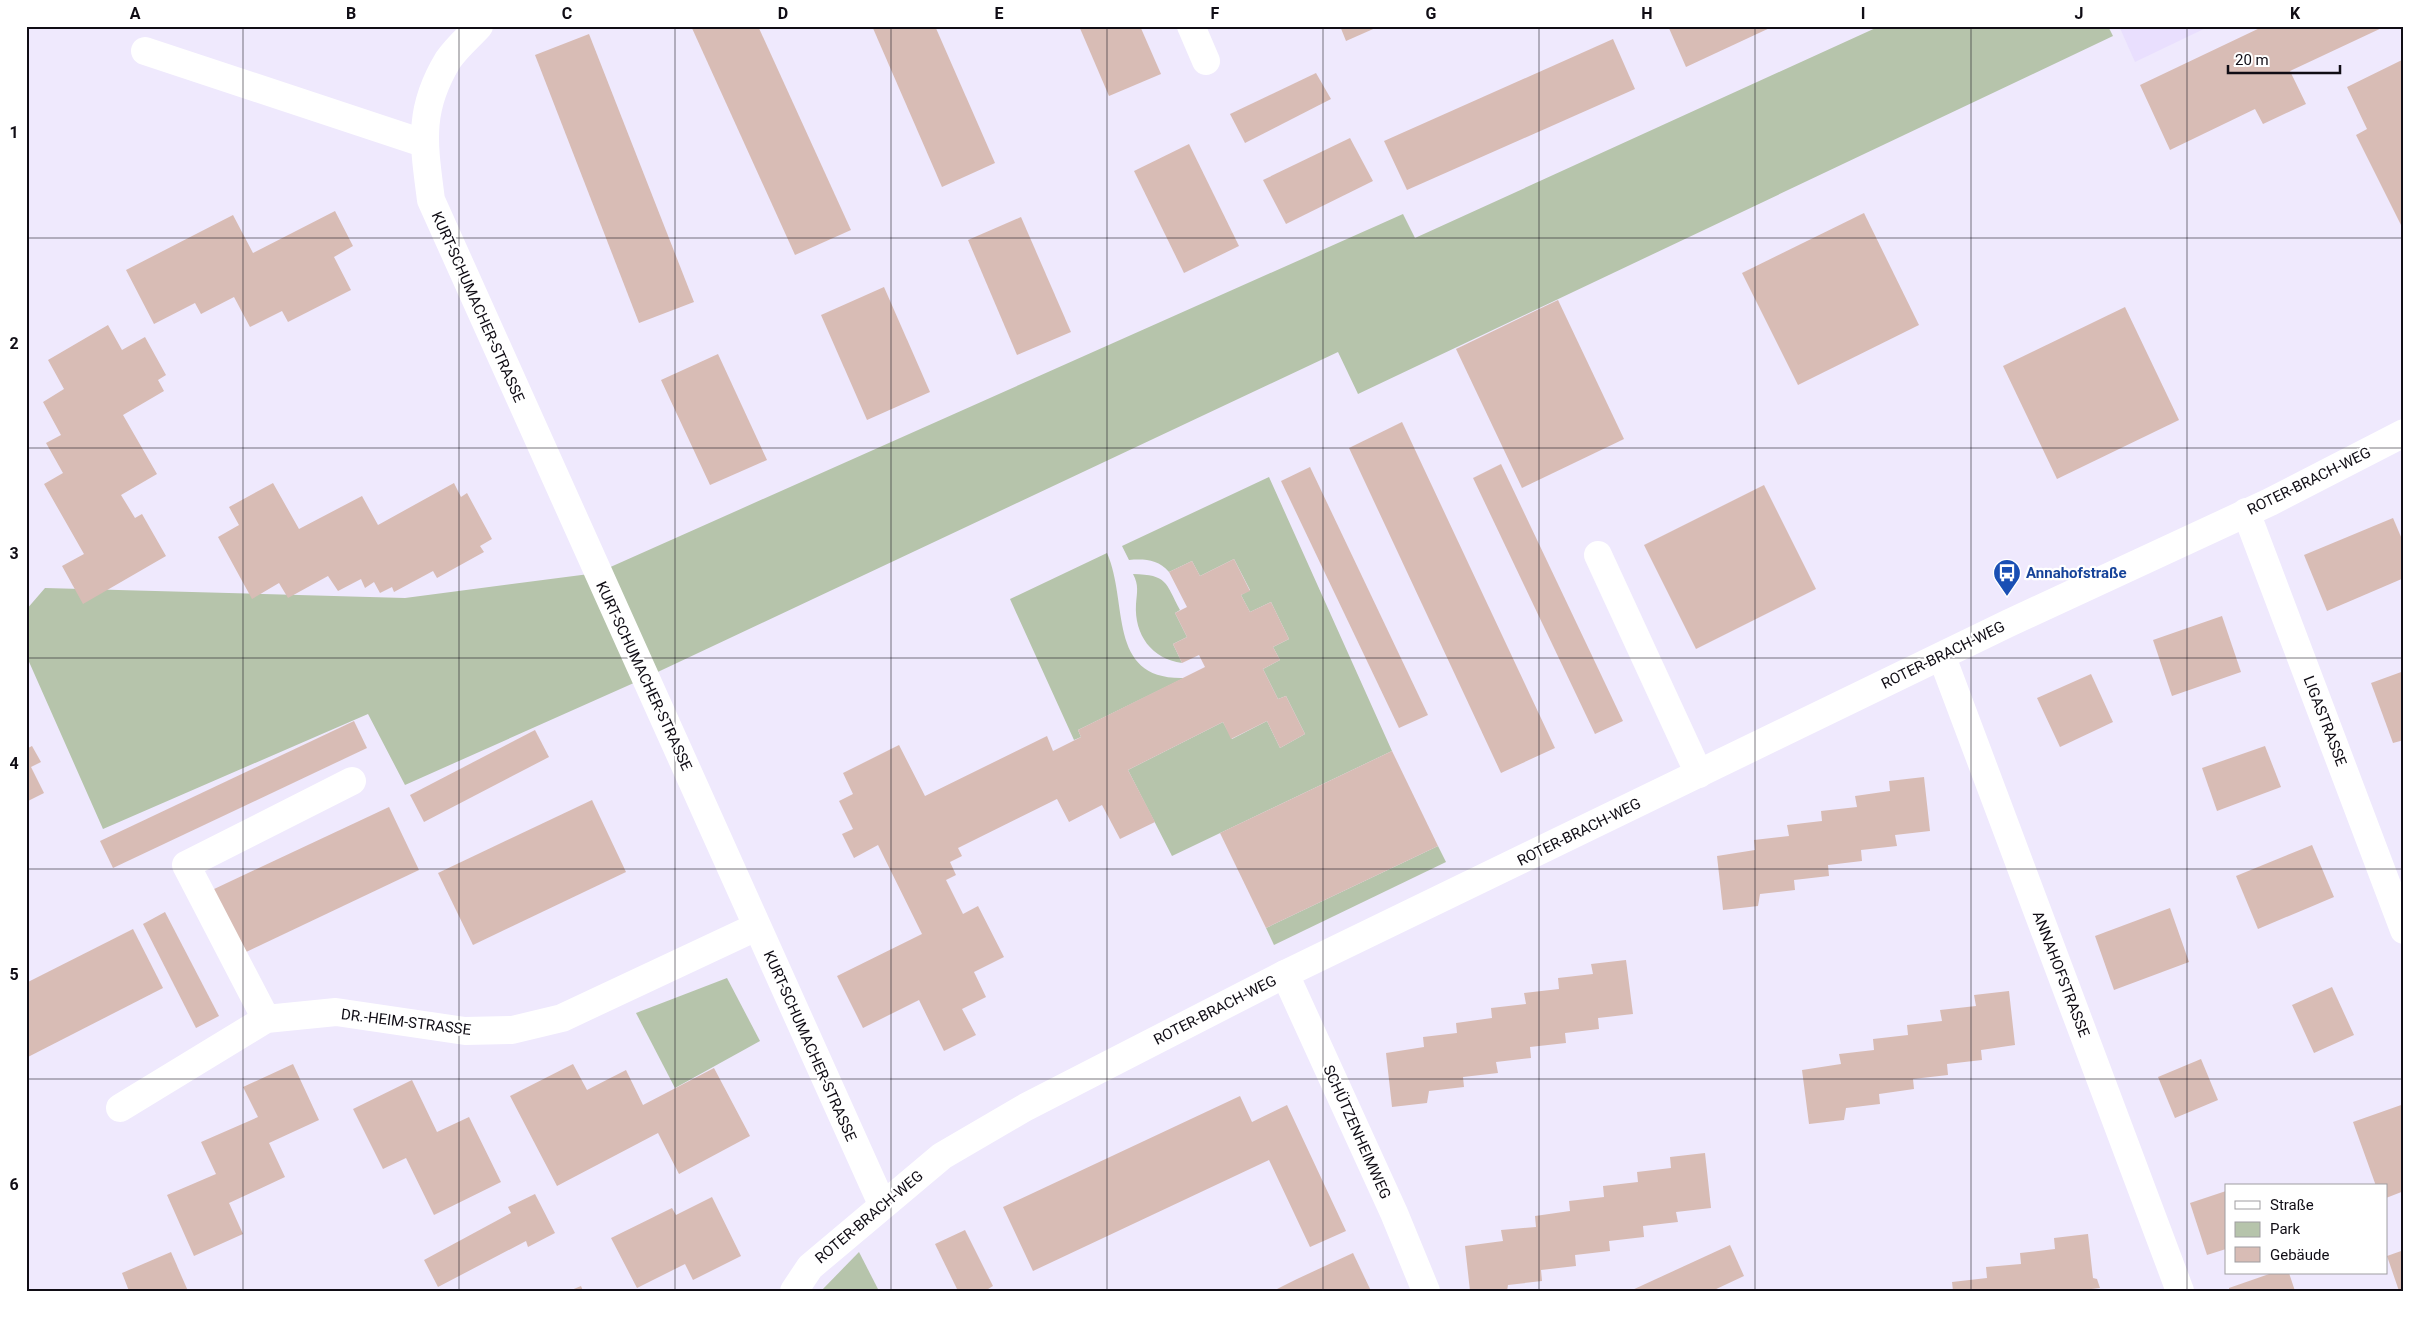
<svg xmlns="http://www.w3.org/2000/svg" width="2430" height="1317" viewBox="0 0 2430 1317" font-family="Roboto,sans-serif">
<rect width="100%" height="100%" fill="#efe9fd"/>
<polygon fill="#e9dffe" points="2119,26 2210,26 2135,62"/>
<g fill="#b6c4ab">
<polygon points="1880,26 2108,26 2113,36 1358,394 1338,352 645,678 405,785 368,714 103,829 26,655 26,610 45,588 405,598 597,573 1403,214 1415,238"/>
<path d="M1269,477L1392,751L1172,856L1128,770L1223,722L1232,739L1267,721L1280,748L1305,734L1286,696L1278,699L1263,669L1280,660L1273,647L1289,639L1271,602L1250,612L1241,595L1250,590L1234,559L1200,576L1192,561L1169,572C1158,559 1144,559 1129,560L1122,546Z"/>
<path d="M1107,553C1129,603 1106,680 1184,678L1078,730L1081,737L1074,740L1010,599Z"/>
<path d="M1133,574C1168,575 1165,582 1180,610L1175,613L1187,637L1173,644L1182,663C1152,659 1134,635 1136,604C1137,592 1139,585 1133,574Z"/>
<polygon points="1438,846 1446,862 1274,945 1266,928"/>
<polygon points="727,978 760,1041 675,1088 636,1013"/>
<polygon points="859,1252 879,1291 821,1291"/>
</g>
<g fill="#d8bcb5">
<polygon points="691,26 758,26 851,230 795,255"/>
<polygon points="872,26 935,26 995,163 942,187"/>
<polygon points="1079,26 1140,26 1161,74 1109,96"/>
<polygon points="1340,26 1380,26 1346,41"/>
<polygon points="1668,26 1774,26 1686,67"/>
<polygon points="2264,26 2386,26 2290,71 2306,104 2263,124 2255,109 2170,150 2140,85"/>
<polygon points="589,34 694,302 639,323 535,55"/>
<polygon points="1613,39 1635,89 1407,190 1384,141"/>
<polygon points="2404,59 2404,231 2356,135 2367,129 2347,87"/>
<polygon points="1316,73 1331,99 1245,143 1230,114"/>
<polygon points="1350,138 1373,181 1286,224 1263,180"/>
<polygon points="1189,144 1239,246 1184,273 1134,171"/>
<polygon points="335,211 353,246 334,257 351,290 288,322 282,311 250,327 234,297 201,314 195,303 154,324 126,270 233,215 253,253"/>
<polygon points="1864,213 1919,325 1798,385 1742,273"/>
<polygon points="1021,217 1071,332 1017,355 968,240"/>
<polygon points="884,287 930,392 867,420 821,315"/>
<polygon points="1558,300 1624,439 1522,488 1456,349"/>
<polygon points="2125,307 2179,420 2057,479 2003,366"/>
<polygon points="108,325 122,350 145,337 166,375 158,380 164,391 123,415 157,474 121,495 135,518 142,514 166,556 83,604 62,566 84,554 44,484 63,473 46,443 61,435 43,402 64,389 48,360"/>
<polygon points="718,354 767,460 710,485 661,380"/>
<polygon points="1402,422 1555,748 1501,773 1349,448"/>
<polygon points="1501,464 1623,721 1595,734 1473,478"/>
<polygon points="1310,467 1428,715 1399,728 1281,481"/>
<polygon points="273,483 299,529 362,496 378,525 454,483 461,497 467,493 492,539 480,546 484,552 437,578 433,571 394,592 392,587 380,593 374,582 365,588 361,579 338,591 328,576 288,598 279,583 252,599 218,537 239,525 229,507"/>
<polygon points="1764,485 1816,589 1696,649 1644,545"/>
<polygon points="2393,518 2404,544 2404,578 2327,611 2304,555"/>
<polygon points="1234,559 1250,591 1241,595 1250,612 1271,602 1289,639 1273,647 1280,660 1263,669 1278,699 1286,696 1305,734 1280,748 1267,721 1231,739 1223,722 1128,770 1155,822 1120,839 1102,805 1069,822 1057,799 958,848 962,856 950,862 956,875 946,880 963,914 978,906 1004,957 974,972 986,997 962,1009 976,1035 944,1051 919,1000 863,1028 837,976 922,934 878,845 854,858 842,834 853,829 839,801 853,794 843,773 899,745 925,796 1047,736 1053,751 1081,737 1078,730 1205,667 1199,655 1182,663 1173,644 1187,637 1175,613 1187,607 1169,572 1192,561 1200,576"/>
<polygon points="2222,616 2241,672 2172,696 2153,640"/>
<polygon points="2404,671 2404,740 2393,743 2371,683"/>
<polygon points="2091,674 2113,722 2060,747 2037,698"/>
<polygon points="354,721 367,748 113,868 100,841"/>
<polygon points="535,730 549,757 424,822 410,795"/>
<polygon points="32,746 41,762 31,767 44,793 26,802 26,749"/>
<polygon points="2265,746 2281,787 2217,811 2202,768"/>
<polygon points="1392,751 1438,846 1266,928 1220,833"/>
<polygon points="1924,777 1930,831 1895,835 1897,846 1861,850 1862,861 1828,865 1829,876 1794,880 1795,890 1760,894 1758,906 1723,910 1717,856 1755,850 1754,840 1789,836 1787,825 1822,821 1821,811 1857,807 1855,796 1890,791 1889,781"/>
<polygon points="592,800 626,872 473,945 438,873"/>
<polygon points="389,807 419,870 242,954 212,890"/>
<polygon points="2312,845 2334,897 2258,929 2236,876"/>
<polygon points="2170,908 2189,962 2114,990 2095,936"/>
<polygon points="165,912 219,1016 196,1028 143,924"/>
<polygon points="133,929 163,988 26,1058 26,983"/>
<polygon points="1626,960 1633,1014 1598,1018 1599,1029 1565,1033 1566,1043 1530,1047 1531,1058 1496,1062 1498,1073 1463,1077 1464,1087 1429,1091 1427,1103 1392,1107 1386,1053 1424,1047 1423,1037 1457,1033 1456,1023 1492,1018 1491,1008 1526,1004 1524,993 1559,989 1558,978 1593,974 1591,964"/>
<polygon points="2332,987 2354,1035 2314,1053 2292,1005"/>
<polygon points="2009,991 2015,1045 1981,1050 1982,1060 1947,1064 1948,1075 1913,1079 1914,1089 1879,1094 1880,1104 1846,1108 1844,1120 1809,1124 1802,1070 1841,1064 1839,1054 1874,1050 1873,1039 1908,1035 1907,1025 1942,1021 1940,1010 1976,1006 1974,995"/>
<polygon points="2201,1059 2218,1100 2175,1118 2158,1077"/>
<polygon points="293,1064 319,1120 269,1143 285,1177 229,1203 243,1234 194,1256 167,1195 216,1174 201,1142 258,1117 243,1087"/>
<polygon points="573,1064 587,1090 626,1070 643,1105 714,1068 750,1136 679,1174 658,1133 557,1186 510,1096"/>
<polygon points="412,1080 437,1132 469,1117 501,1182 434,1215 406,1158 383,1169 353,1109"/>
<polygon points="1240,1096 1252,1122 1287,1105 1346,1231 1310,1247 1269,1160 1033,1271 1003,1207"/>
<polygon points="2404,1104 2404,1191 2386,1198 2386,1186 2376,1186 2353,1122"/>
<polygon points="1705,1153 1711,1208 1676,1212 1678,1222 1643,1226 1644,1237 1609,1241 1610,1251 1575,1255 1576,1266 1541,1270 1542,1281 1508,1285 1507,1291 1470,1291 1465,1246 1503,1241 1501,1230 1536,1227 1535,1216 1570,1211 1569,1201 1604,1197 1603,1186 1638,1182 1637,1172 1671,1168 1670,1157"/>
<polygon points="2226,1191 2226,1249 2207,1255 2190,1203"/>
<polygon points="535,1194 555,1233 528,1247 526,1241 438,1287 424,1260 511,1213 508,1207"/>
<polygon points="712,1197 741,1256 693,1280 685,1264 637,1288 611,1238 672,1208 676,1215"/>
<polygon points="965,1230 993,1286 985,1291 958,1291 935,1244"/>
<polygon points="2088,1234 2093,1278 2097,1279 2100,1288 2074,1291 1953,1291 1952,1282 1987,1278 1986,1267 2021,1264 2020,1253 2055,1249 2054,1238"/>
<polygon points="1730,1245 1744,1276 1712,1291 1630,1291"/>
<polygon points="2404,1250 2404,1291 2399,1291 2387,1256"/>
<polygon points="171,1252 188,1291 129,1291 122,1273"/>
<polygon points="1353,1253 1371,1291 1273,1291 1297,1279"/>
<polygon points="2272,1273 2289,1273 2295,1291 2229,1291 2229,1288"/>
<polygon points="581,1286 583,1291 569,1291"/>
</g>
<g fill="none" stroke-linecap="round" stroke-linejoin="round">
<g stroke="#fff" stroke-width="28">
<path d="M479,26C469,37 456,48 448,60C417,111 424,145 431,200L882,1204"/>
<polyline points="1191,26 1206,61"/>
<polyline points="145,51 423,143"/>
<polyline points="2246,512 2404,930"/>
<polyline points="1598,555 1699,774"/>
<polyline points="1942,657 2180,1291"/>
<polyline points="1285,974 1394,1213 1426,1291"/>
<polyline points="266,1019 186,865 352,781"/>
<polyline points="120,1108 266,1019 336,1012 465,1031 512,1030 562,1018 756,927"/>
<polyline points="794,1291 810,1267 942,1156 1026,1107 1285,974 2009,623 2270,502 2404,433"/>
</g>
</g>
<path fill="none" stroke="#100d15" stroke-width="1" stroke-opacity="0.55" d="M243,26V1291M459,26V1291M675,26V1291M891,26V1291M1107,26V1291M1323,26V1291M1539,26V1291M1755,26V1291M1971,26V1291M2187,26V1291M26,238H2404M26,448H2404M26,658H2404M26,869H2404M26,1079H2404"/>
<defs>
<symbol id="bus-pin" viewBox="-11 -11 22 30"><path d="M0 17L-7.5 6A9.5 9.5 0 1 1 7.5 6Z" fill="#1a4fb4" stroke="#fff"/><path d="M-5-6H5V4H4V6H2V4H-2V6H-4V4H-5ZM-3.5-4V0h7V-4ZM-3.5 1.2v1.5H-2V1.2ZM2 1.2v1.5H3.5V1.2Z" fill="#fff"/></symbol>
</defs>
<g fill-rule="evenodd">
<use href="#bus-pin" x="1991" y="557" width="32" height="43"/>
</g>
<g text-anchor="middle" stroke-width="4.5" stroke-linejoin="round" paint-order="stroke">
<g font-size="15" fill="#100d15" stroke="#fff">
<text transform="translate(478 307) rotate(66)" y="5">KURT-SCHUMACHER-STRASSE</text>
<text transform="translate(2309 481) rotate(-26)" y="5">ROTER-BRACH-WEG</text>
<text transform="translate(1943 655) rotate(-26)" y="5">ROTER-BRACH-WEG</text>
<text transform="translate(644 676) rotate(65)" y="5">KURT-SCHUMACHER-STRASSE</text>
<text transform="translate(2325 721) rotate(69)" y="5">LIGASTRASSE</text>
<text transform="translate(1579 832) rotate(-26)" y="5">ROTER-BRACH-WEG</text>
<text transform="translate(2061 974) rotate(69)" y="5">ANNAHOFSTRASSE</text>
<text transform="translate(1215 1010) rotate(-27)" y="5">ROTER-BRACH-WEG</text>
<text transform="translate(406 1022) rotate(7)" y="5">DR.-HEIM-STRASSE</text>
<text transform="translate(810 1046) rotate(66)" y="5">KURT-SCHUMACHER-STRASSE</text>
<text transform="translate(1357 1132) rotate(66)" y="5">SCHÜTZENHEIMWEG</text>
<text transform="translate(869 1217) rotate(-40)" y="5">ROTER-BRACH-WEG</text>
</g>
<g font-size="15" font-weight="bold" fill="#164399" stroke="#fff" text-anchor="start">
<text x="2026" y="578">Annahofstraße</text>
</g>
</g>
<rect width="2430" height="1317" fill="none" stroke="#ffffff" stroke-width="55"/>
<rect x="2225" y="1184" width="162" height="90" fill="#ffffff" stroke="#9f9ea1"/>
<rect x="2235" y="1201" width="25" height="8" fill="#ffffff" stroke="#9f9ea1"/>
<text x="2270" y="1210" font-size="15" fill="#100d15">Straße</text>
<rect x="2235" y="1222" width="25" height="15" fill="#b6c4ab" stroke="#9f9ea1"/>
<text x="2270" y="1234" font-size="15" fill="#100d15">Park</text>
<rect x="2235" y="1247" width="25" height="15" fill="#d8bcb5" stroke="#9f9ea1"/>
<text x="2270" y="1260" font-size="15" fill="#100d15">Gebäude</text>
<path d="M2228 65v8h112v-8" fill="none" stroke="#100d15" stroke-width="2.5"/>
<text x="2235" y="65" font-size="15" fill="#100d15" stroke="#ffffff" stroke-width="4" paint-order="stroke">20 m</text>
<rect x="28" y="28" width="2374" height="1262" fill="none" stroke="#100d15" stroke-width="2"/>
<g font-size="16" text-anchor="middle" font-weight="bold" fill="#100d15">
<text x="135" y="19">A</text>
<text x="351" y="19">B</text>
<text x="567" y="19">C</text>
<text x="783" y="19">D</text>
<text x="999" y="19">E</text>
<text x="1215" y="19">F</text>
<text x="1431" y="19">G</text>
<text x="1647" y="19">H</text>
<text x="1863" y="19">I</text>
<text x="2079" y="19">J</text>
<text x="2295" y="19">K</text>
<text x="14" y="138">1</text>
<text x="14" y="349">2</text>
<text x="14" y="559">3</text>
<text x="14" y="769">4</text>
<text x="14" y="980">5</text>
<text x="14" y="1190">6</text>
</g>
</svg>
